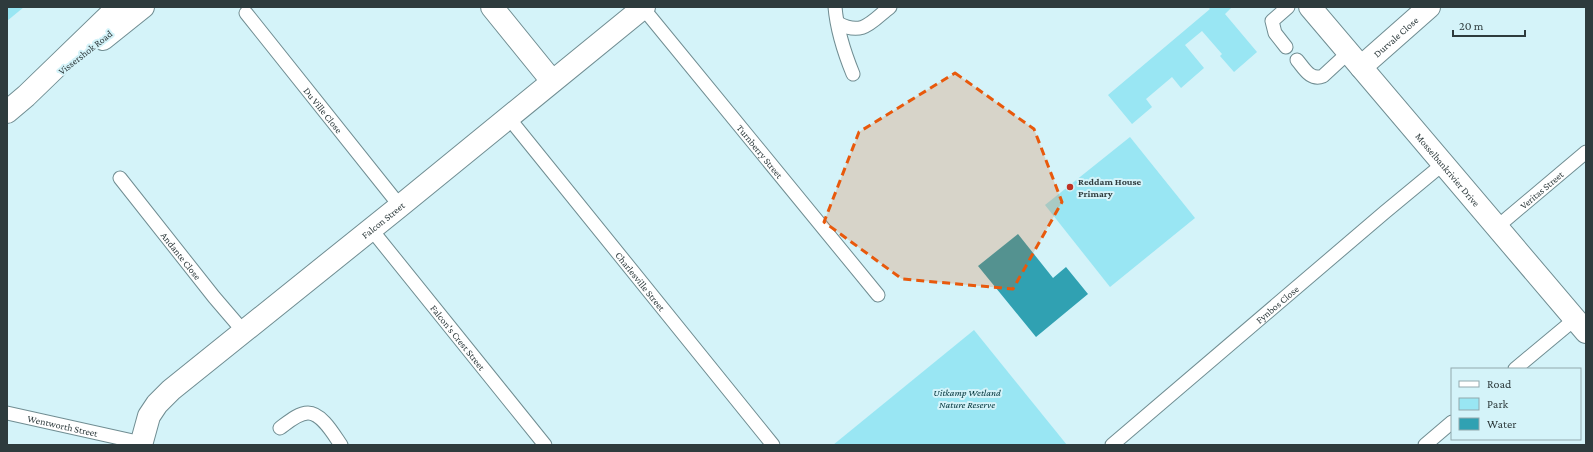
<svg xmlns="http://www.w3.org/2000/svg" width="1593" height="452" viewBox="0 0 1593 452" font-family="'Crimson Pro',serif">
<rect width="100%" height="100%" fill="#d4f3f9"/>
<g fill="#99e6f3">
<polygon points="7,7 24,7 7,21"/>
<polygon points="1208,7 1232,7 1225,14 1257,52 1234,72 1220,56 1222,54 1202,31 1185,45 1204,68 1181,88 1172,77 1146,99 1152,107 1132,124 1108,95 1210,9"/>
<polygon points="1130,137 1195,218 1110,287 1045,205"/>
<polygon points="974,330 1067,445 833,445"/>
</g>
<polygon fill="#30a1b2" points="1018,234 1053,278 1066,267 1088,294 1036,337 978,266"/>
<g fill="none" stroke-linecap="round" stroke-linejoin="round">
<defs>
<g id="service">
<path d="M835,7C837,30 844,52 853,74"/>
<path id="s1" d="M643,8L878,295"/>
<path id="s2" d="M246,13L400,206"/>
<path d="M838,23C863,37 872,21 890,7"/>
<polyline points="1286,47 1275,33 1272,21 1288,7"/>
<path d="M1297,60C1304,68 1310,81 1323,76L1349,52"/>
<path id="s3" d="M508,117L773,445"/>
<path id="s4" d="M120,178L214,297L244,332"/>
<path id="s5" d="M1497,227L1586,152"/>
<path id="s6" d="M371,229L545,445"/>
<polyline points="1515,369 1575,319"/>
<path id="s7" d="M7,413L142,443"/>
<path d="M280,428C287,423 298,413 308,413C322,413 334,435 341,445"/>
<path id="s8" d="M1112,445L1385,212L1443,164"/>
<polyline points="1425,445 1452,422"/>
</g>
<g id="minor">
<polyline points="492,7 552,81"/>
<path id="s9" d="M1361,67L1429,7"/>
<path id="s10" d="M141,445L149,416L157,404L171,390L400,206L644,7"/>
</g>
<g id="tertiary">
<path id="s11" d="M1310,7L1586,332"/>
</g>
<g id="secondary">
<polyline points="103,39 143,7"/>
<polyline points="7,112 26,96 118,7"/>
</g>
</defs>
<use href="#service" stroke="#708d92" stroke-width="15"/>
<use href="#minor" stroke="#708d92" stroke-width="24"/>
<use href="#tertiary" stroke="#708d92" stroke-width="24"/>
<use href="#secondary" stroke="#708d92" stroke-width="24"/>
<use href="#service" stroke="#fff" stroke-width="13"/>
<use href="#minor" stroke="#fff" stroke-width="22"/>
<use href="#tertiary" stroke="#fff" stroke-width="22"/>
<use href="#secondary" stroke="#fff" stroke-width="22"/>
</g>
<path fill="#e8590c" fill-opacity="0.2" stroke="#e8590c" stroke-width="3" stroke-dasharray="8 5" stroke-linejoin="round" d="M955,73L1034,129L1062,202L1013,289L902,279L824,222L859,132Z"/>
<circle fill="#bf3225" stroke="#d4f3f9" stroke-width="1.5" cx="1070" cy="187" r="4"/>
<g text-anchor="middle" stroke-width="4" stroke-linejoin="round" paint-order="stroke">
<g font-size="10" fill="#2e3b3d" stroke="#d4f3f9">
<text dy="4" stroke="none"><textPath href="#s9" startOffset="46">Durvale Close</textPath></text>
<text transform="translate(85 52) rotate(-38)" y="4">Vissershok Road</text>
<text dy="4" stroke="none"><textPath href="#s2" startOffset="124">Du Ville Close</textPath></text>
<text dy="4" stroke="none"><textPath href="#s1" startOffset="185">Turnberry Street</textPath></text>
<text dy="4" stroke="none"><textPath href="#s11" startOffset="213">Mosselbankrivier Drive</textPath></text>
<text dy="4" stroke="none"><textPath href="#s5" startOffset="58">Veritas Street</textPath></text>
<text dy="4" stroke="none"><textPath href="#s10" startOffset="336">Falcon Street</textPath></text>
<text dy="4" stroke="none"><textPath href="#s4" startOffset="99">Andante Close</textPath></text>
<text dy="4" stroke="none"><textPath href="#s3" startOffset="211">Charlesville Street</textPath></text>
<text dy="4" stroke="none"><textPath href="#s8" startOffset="217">Fynbos Close</textPath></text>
<text dy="4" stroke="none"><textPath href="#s6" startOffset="139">Falcon's Crest Street</textPath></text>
<text dy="4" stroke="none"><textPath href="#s7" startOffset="57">Wentworth Street</textPath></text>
</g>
<g font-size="10" font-weight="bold" fill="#2e3b3d" stroke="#d4f3f9" text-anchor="start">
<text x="1078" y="185">Reddam House<tspan x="1078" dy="12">Primary</tspan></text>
</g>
<g font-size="10" font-style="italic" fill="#00333a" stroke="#d4f3f9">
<text x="967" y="396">Uitkamp Wetland<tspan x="967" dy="12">Nature Reserve</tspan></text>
</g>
</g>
<rect width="1593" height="452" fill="none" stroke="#2e3b3d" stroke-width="16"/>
<rect x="1451" y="368" width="130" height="72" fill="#d4f3f9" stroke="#92a9ae"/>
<rect x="1459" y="381" width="20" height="6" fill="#ffffff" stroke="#92a9ae"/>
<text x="1487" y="388" font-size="12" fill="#2e3b3d">Road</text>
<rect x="1459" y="398" width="20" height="12" fill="#99e6f3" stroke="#92a9ae"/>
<text x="1487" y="408" font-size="12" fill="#2e3b3d">Park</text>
<rect x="1459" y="418" width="20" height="12" fill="#30a1b2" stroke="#92a9ae"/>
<text x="1487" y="428" font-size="12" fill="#2e3b3d">Water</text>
<path d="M1453 30v6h72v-6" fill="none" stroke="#2e3b3d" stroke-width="2"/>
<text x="1459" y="30" font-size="12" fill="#2e3b3d" stroke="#d4f3f9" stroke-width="3" paint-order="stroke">20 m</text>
</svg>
